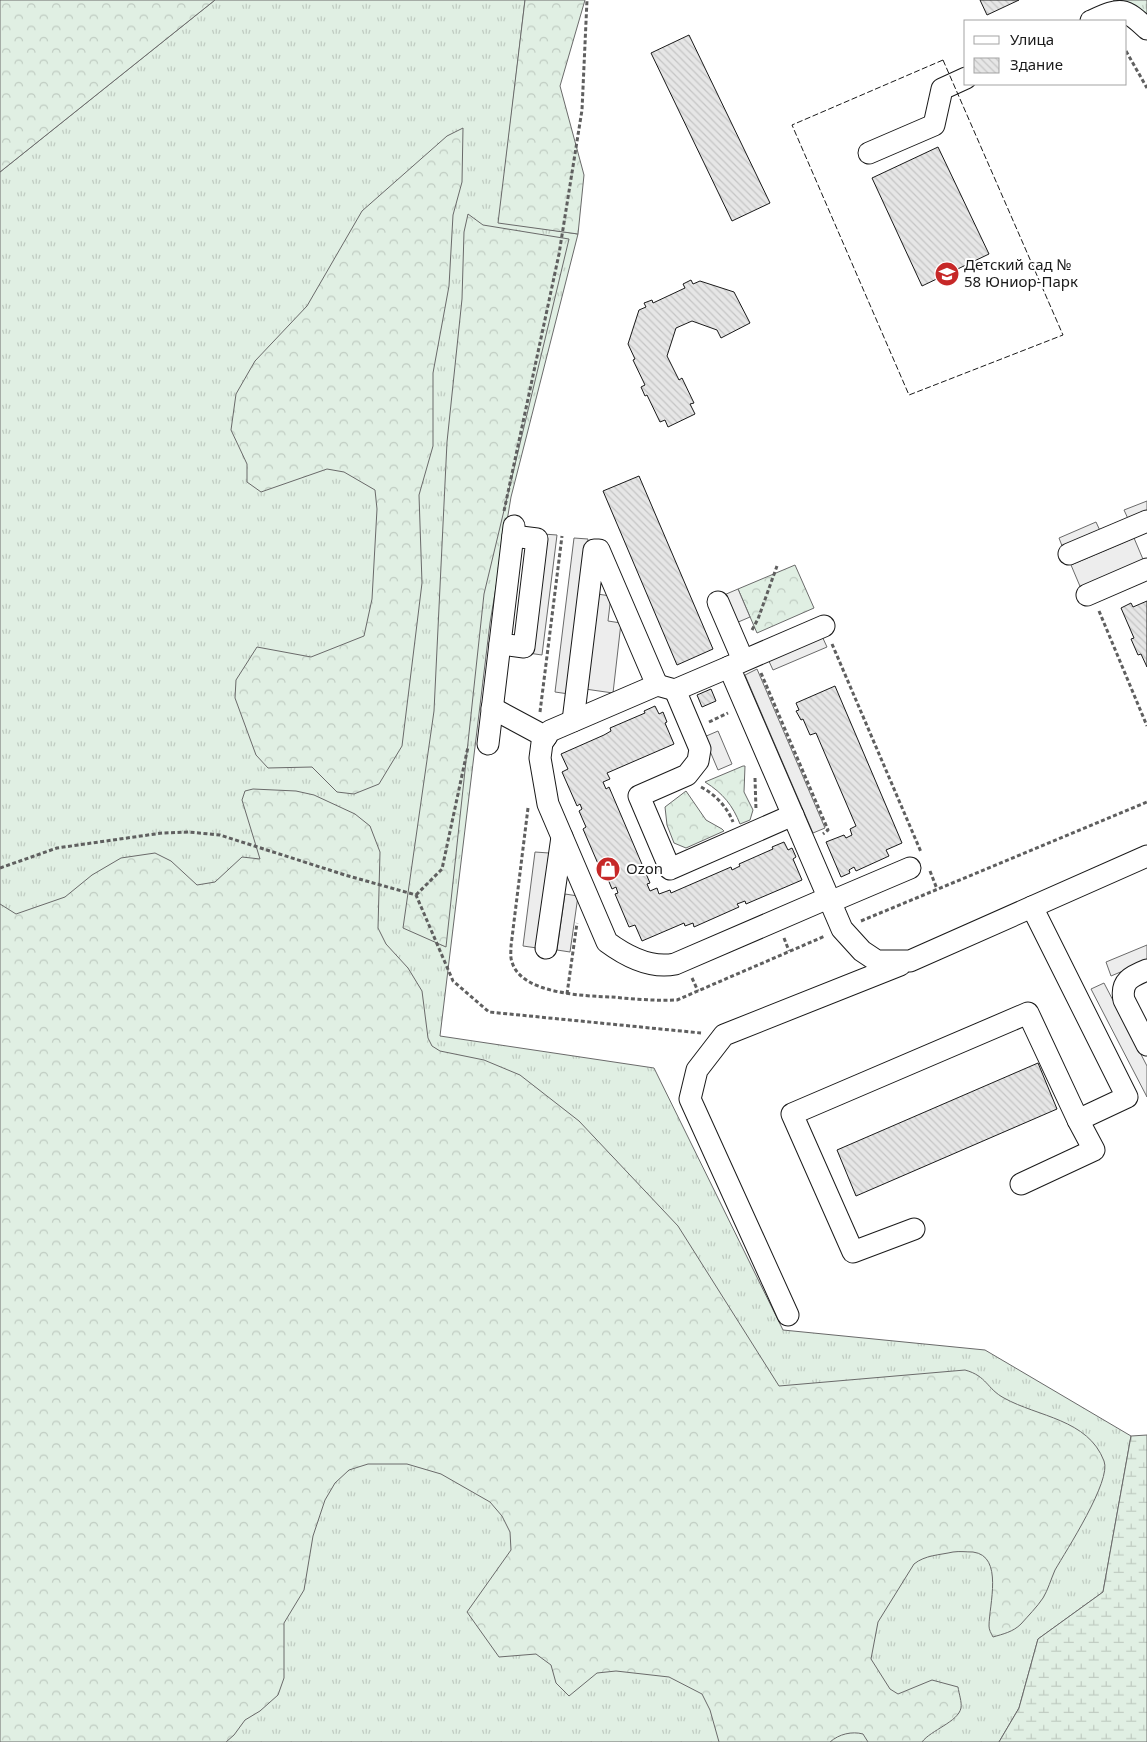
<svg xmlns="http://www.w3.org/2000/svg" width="1147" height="1742" viewBox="0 0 1147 1742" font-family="'Noto Sans',sans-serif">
<defs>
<pattern id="grass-tufts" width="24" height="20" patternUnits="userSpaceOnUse" patternTransform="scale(1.25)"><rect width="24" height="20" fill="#e0efe3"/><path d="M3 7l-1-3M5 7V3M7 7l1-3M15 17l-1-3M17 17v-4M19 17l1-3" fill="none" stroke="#c0ccc2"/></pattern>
<pattern id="forest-crowns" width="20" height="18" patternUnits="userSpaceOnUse" patternTransform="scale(1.25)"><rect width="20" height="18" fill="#e0efe3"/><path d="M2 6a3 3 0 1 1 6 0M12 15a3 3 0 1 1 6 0" fill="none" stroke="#c0ccc2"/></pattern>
<pattern id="wetland-marsh" width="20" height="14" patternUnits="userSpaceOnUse" patternTransform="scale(1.25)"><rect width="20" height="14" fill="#e0efe3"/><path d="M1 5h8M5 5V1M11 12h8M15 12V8" fill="none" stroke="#c0ccc2"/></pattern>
<pattern id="building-back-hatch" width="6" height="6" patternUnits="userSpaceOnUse" patternTransform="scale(1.25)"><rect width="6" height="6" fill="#e6e6e6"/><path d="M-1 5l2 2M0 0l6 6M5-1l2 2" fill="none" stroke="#c5c5c5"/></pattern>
</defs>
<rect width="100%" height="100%" fill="#fff"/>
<g fill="url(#grass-tufts)" stroke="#6a6a6a">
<polygon points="215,0 525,0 499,222 578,234 511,497 490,623 440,1036 654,1068 783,1330 985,1350 1131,1436 1103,1592 1038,1639 1019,1708 999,1742 0,1742 0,172"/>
<polygon points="1113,0 1147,0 1147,15"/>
</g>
<g fill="url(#forest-crowns)" stroke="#6a6a6a">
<polygon points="0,0 215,0 0,172"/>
<polygon points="525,0 585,0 560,86 584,175 578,234 498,223"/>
<polygon points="463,128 462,182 453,215 449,286 433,373 433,446 419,495 422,583 402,746 379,784 354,794 337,792 312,767 268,768 256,755 235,698 236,680 257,647 311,657 364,636 372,599 377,509 375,490 344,472 327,469 261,492 247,482 247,464 231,430 236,394 255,361 307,306 362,211 447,136"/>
<polygon points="468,214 483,225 569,239 484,594 446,947 403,928 434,711 447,442 462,299 464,232"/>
<polygon points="795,565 814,608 757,633 738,589"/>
<path d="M743,766H745L744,792L753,810L750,820L740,824C733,806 723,793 705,782Z"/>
<path d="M253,789L296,791L314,795L355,814L370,826L380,852L378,928L386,944L408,968L422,991L428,1038L432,1046L440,1051L484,1060L520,1075L579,1121L678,1226L779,1386L965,1370C987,1376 987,1389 1004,1398C1038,1417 1088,1419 1104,1461C1112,1480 1066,1551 1055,1570C1051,1579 1048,1590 1043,1598C1037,1607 1028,1616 1021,1624C1013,1632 1003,1634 993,1637C991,1633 989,1630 989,1626C989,1605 1004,1556 973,1552C966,1552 960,1551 953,1552C940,1555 925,1555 914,1564L878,1622L871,1659L890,1689L898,1694L932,1680L958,1687C959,1694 962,1702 961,1708C958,1722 931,1730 922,1742H868L863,1734C852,1731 839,1734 830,1742H719L710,1710L702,1694L669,1677L616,1671L597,1673L569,1696L556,1683L551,1665L536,1654L499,1657L467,1612L511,1550L510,1532L502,1516L490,1502L441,1474L407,1464H368L349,1470L335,1483L325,1500L313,1536L304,1590L284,1623V1678L278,1695L260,1711L245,1720L234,1735L226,1742H0V904L16,914L65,897L92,875L121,858L155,853L171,861L197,885L215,882L242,857L260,859L242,800L245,791Z"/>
<polygon points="686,791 706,820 722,829 724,831 686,848 674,843 667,825 665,807"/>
</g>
<polygon fill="url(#wetland-marsh)" stroke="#6a6a6a" points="1147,1435 1147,1742 999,1742 1019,1708 1038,1639 1103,1592 1131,1436"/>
<g fill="#ededed" stroke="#6a6a6a">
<polygon points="1147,501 1147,516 1130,523 1124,510"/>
<polygon points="1096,522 1102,535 1064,551 1059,538"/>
<polygon points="543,534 557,535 542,655 528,653"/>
<polygon points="574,538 588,539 569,694 555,692"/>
<polygon points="1134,538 1145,564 1082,591 1071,565"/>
<polygon points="738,589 750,617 736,623 724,595"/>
<polygon points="597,594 611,596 608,621 621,623 613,693 585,689"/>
<polygon points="821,634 827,647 773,670 767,657"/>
<polygon points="757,669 825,828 813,833 745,675"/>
<polygon points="718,731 732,764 718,770 704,737"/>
<polygon points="535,852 549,853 537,948 523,946"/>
<polygon points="565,894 578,896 570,952 557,950"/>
<polygon points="1147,945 1147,961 1111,976 1106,962"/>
<polygon points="1104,983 1147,1066 1147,1097 1091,989"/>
</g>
<g fill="url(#building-back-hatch)" stroke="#1a1a1a">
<polygon points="980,0 1019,0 987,15"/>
<polygon points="689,35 770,203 732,221 651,53"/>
<polygon points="938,147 989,254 922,286 872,178"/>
<polygon points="691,280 693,284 700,281 734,292 750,323 721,338 717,330 692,321 676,328 667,356 679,380 682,378 694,403 690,404 695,414 668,427 665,420 660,422 647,395 645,396 641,387 645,385 633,360 635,359 628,344 639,310 646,307 644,303 652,300 653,303 685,288 683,284"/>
<polygon points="639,476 713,649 677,665 603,491"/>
<polygon points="1147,601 1147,667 1141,654 1138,655 1131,639 1134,638 1121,608 1131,603 1133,607"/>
<polygon points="835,686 902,843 886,850 889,856 856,871 854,867 849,870 850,873 841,877 826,842 844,835 846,838 852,835 850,829 856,826 816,733 810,735 803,719 801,720 796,711 799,710 796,703"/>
<polygon points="711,689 716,701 702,707 697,695"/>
<polygon points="655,706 659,714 663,712 667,722 665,723 674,744 607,773 610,779 603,782 606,789 609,787 650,883 647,884 650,891 657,888 659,894 670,890 671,893 731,867 732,870 740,866 739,864 773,849 772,847 784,842 788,850 792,848 796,857 793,859 802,880 746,904 745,901 737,904 739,907 694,927 693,923 685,926 684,923 642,941 635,925 629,927 615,894 618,893 616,887 612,889 605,872 602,873 583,829 586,827 579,811 582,809 580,804 577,806 562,772 568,769 561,754 604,735 611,731 610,728 645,713 644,711"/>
<polygon points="1038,1063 1057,1109 856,1196 837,1150"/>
</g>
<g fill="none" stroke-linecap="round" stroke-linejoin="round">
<defs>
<g id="minor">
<path d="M1091,21C1121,8 1123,6 1147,29"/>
<polyline points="869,153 934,125 942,89 966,78"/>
<polyline points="1069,554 1147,521"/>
<polyline points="1087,595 1147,569"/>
<polyline points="718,602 743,660"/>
<polyline points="824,626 729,667 842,929 862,951 877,961 910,961 1147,856"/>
<polyline points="500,644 524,647 537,539 513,536"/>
<polyline points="729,667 675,690 700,749 698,761 687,775 639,796 670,869 793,815"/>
<path d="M675,690L657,685L550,731L542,743L540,758L548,804L607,942C626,956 651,969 675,964L828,898"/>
<polyline points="492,708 546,737"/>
<polyline points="573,721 594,550 599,550 657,685"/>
<polyline points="488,744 514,526"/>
<polyline points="830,902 910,868"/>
<polyline points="1032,907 1127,1097 1078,1120"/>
<polyline points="546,948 562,837"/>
<path d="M1147,970C1132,976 1120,981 1124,1000L1147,1045"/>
<polyline points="914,1229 853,1252 792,1114 1028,1013 1078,1120 1094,1150 1021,1184"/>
<polyline points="788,1315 690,1099 697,1070 724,1035 900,965"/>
</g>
</defs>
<use href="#minor" stroke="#1a1a1a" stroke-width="23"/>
<g stroke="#5f5f5f" stroke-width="3" stroke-dasharray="4 2.5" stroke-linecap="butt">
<polyline points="1126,51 1147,88"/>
<polyline points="504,511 559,254 582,110 587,0"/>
<polyline points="1099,611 1147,726"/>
<polyline points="752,630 758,619 777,566"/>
<polyline points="832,644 921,852"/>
<polyline points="761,673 828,830 823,834"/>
<polyline points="540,712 562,536"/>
<polyline points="709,722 728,713"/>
<polyline points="755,778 756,810"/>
<path d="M701,787C716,795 727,807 733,822"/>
<path d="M528,808L511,946C511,951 510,957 512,962C521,994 585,996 612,997C633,999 655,1001 677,1000L825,936"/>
<polyline points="0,868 57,848 162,833 189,832 220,835 345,875 416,895 453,981 489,1012 701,1033"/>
<polyline points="930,871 937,889"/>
<polyline points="416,895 442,869 468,747"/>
<polyline points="861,921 1147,802"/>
<polyline points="784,938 789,951"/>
<polyline points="692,978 698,991"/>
<polyline points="567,994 577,923"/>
</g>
<use href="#minor" stroke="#fff" stroke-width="21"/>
<polygon stroke="#1a1a1a" stroke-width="1" stroke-dasharray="6 2.5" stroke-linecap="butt" points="943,60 1063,335 909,395 792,125"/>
</g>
<defs>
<symbol id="school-disc" viewBox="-11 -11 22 22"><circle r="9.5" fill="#c62828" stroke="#fff"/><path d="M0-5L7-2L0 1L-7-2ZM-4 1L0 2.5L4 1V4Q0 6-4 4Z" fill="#fff"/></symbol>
<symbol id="shop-disc" viewBox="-11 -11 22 22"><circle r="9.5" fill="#c62828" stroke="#fff"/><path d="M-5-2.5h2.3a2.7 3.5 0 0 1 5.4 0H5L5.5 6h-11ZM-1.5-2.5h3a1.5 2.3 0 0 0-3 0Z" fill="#fff"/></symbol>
</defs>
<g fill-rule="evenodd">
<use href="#school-disc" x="933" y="260" width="28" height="28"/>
<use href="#shop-disc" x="594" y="855" width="28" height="28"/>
</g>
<g text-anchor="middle" stroke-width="4" stroke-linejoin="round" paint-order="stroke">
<g font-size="15" fill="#1a1a1a" stroke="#fff" text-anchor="start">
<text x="964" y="270">Детский сад №<tspan x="964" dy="17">58 Юниор-Парк</tspan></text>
<text x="626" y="874">Ozon</text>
</g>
</g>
<rect x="964" y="20" width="162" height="65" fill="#ffffff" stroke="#a3a3a3"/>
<rect x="974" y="36" width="25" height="8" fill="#ffffff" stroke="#a3a3a3"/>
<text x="1010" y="45" font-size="15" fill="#1a1a1a">Улица</text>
<rect x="974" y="58" width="25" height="15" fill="url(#building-back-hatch)" stroke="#a3a3a3"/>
<text x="1010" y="70" font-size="15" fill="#1a1a1a">Здание</text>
</svg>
